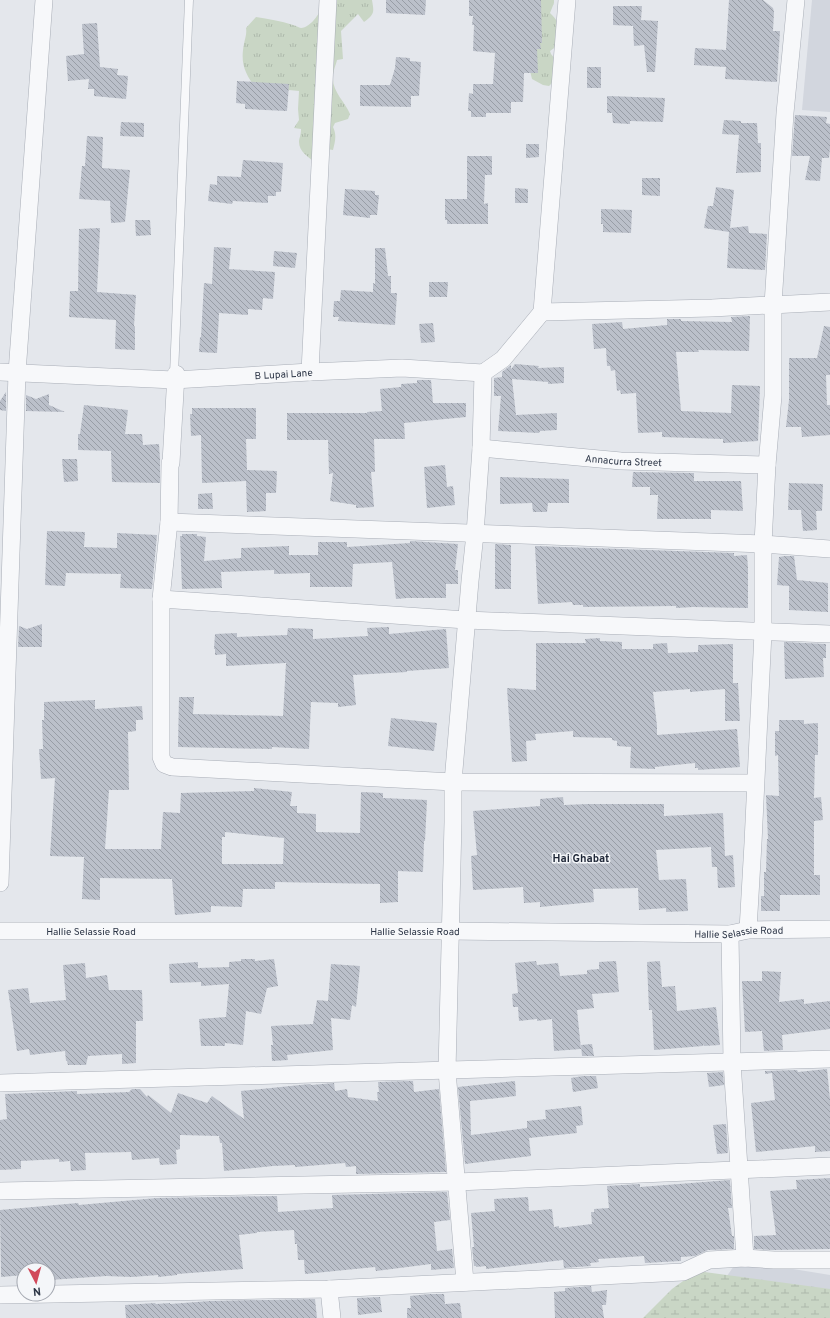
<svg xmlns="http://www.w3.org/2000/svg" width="830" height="1318" viewBox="0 0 830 1318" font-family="Overpass,sans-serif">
<defs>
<pattern id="grass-tufts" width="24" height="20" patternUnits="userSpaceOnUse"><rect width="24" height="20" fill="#c9d6c5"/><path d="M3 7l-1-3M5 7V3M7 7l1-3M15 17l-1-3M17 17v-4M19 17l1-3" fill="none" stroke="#adb8ab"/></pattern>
<pattern id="wetland-marsh" width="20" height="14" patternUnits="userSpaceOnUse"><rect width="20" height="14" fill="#c9d6c5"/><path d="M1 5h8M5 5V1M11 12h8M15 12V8" fill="none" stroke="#adb8ab"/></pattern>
<pattern id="building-back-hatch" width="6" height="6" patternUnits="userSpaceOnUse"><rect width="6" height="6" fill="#bbc0ca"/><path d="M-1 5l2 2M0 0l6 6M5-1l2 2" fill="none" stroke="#989da6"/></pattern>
</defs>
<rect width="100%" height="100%" fill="#e4e7ec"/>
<g fill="#d2d6de">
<polygon points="812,0 830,0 830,112 802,110"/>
<polygon points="738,1260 830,1275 830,1318 698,1318"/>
</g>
<g fill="url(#grass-tufts)">
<path d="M323,0H372C374,12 375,14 364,22L358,14L341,31L343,59L337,60C336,65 332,73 333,79C333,92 345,102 350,114L348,119L335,123L333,127C337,135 335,142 333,150L327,149L315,163C309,157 299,152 299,142C299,138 301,136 301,129L294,128L299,120L298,109L299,91L289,90L282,91L256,89C245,73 240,64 244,44C245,38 247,34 246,28L256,17C268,19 281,21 293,25C295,25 299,28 301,28C311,28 324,9 323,0Z"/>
<path d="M533,0H554V3L550,13C563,25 559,31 557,46L550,51L551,54L555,59L554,81L549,86L543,85L532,79L530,71Z"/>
</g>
<polygon fill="url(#wetland-marsh)" points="697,1271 830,1289 830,1318 643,1318 672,1289"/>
<g fill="url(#building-back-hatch)" fill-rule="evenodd">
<polygon points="386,0 426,0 425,15 386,13"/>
<polygon points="469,0 541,0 542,43 540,43 541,49 537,49 538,73 524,73 523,102 511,102 511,113 486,113 486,117 471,117 471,111 468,111 469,93 473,94 473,84 493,84 495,53 473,51 474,25 472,25 473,16 469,16"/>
<polygon points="729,0 763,0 773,8 774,12 773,31 780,31 777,82 725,79 726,67 694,65 695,48 726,50"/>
<polygon points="613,6 642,6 641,20 658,21 655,72 647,72 644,45 634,46 633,26 613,25"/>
<polygon points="97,23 100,67 118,69 117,75 128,76 126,99 94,96 94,89 88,89 89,79 68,81 66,56 84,54 82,24"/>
<polygon points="396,57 410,58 410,61 421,62 419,96 411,96 411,107 360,106 360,85 390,85 395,68"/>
<rect x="587" y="67" width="14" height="21"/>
<polygon points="237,81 289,84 287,111 245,109 245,104 236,103"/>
<polygon points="607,96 665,98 663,122 630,121 630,124 613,123 612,113 607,113"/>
<polygon points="795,115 827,117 826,123 830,124 830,148 829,158 822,158 820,181 805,180 810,156 792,156"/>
<polygon points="724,120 741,121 741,123 757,123 758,143 761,143 761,172 736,173 739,135 722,134"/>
<polygon points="121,122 144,123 144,137 120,136"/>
<polygon points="87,136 103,137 102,168 130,170 125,222 111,223 110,201 79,199 82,166 85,166"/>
<polygon points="526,144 539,144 539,157 526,158"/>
<polygon points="467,156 492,156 492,175 485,175 484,204 488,203 488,224 447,224 447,220 445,220 445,199 467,199"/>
<polygon points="243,160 283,163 281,192 276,192 276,196 268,196 268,203 233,201 232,204 208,201 210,184 217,185 217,176 241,177"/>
<polygon points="642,178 660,178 660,196 642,195"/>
<polygon points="716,187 734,190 730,228 748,226 749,233 767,234 765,270 727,268 729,232 704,228 708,206 713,206"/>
<polygon points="515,188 528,189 528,203 515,203"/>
<polygon points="345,189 375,191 375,195 379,195 377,215 370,215 370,218 343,215"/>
<polygon points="601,209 632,210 631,233 603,232 603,224 601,224"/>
<polygon points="135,220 150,220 151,235 136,236"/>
<polygon points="100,228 97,292 136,295 134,326 135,327 135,350 115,349 116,320 69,317 70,291 78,291 79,229"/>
<polygon points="214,247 231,248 229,269 275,272 273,299 263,298 262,310 248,309 248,315 219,313 217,353 199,352 200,337 201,337 204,283 212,284"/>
<polygon points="375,248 385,248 388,276 391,276 391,293 397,293 395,325 338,321 339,317 333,317 334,301 340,301 341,290 373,292 373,283 375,284"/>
<polygon points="274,251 297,253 295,268 273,266"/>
<polygon points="429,282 448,282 447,297 429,297"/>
<polygon points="750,316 749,351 698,350 699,352 676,352 681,411 731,413 732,385 760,386 758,441 723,443 723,439 662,437 662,432 638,433 636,393 621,394 620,390 617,391 615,370 611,371 610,366 607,366 606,348 594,349 592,324 622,322 623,329 667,325 667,319 681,319 681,321 732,322 731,317"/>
<polygon points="433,323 435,342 421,343 419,324"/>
<polygon points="824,326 830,327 830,375 826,375 827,405 830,405 830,435 802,437 801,427 786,427 789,400 789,358 817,358"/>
<polygon points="515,364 539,366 538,368 564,367 564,383 548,384 548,382 512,379 516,415 557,413 557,430 540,431 539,433 498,431 501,396 494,396 494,378 502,377 502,372 511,365 511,369 512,368"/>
<polygon points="417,380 431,380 433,403 466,403 466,417 404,423 405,439 374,439 375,472 371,472 374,507 356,508 356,505 330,501 333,473 329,474 328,440 287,440 287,413 367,413 367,412 382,411 380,389 401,387 401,384 417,383"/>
<polygon points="6,392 6,411 0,410 0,401"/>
<polygon points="49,394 49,405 65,412 26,411 26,395 36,399"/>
<polygon points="84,405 128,410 125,434 142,434 143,445 159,444 160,459 160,483 112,482 111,451 78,450 78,434 80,434"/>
<polygon points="192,408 256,408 256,439 246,439 247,470 277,471 276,493 266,493 266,511 247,512 246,481 202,483 201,435 191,436 190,414 192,414"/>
<polygon points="62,459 77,459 78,481 64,482"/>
<polygon points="445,465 447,487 453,486 455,505 427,508 424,467"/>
<polygon points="633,472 694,473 694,481 741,481 743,511 711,510 711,519 657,519 658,495 650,495 650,487 632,487"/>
<polygon points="500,477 569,479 569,503 548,503 547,512 533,512 532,503 500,504"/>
<polygon points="789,483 823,484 822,511 816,511 817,530 803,531 801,510 788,510"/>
<polygon points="212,493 213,509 198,509 198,494"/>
<polygon points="47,531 85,532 84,547 117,548 117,533 157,535 152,589 120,588 121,574 66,573 65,586 45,585"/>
<polygon points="182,534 197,534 197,536 206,537 204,561 241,558 241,548 289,546 289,555 318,555 318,542 347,542 347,547 410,543 410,541 458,544 455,570 458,570 458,584 446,584 446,598 407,598 396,599 392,562 353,564 352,587 310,587 310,573 274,574 274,570 221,572 222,588 182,589 180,536 182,536"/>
<polygon points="495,544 511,545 511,589 495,589"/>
<polygon points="535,546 734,553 734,556 747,555 748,568 748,608 693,607 676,608 676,606 583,607 583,605 573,605 572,602 538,604"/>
<polygon points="785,556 794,556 797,580 828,583 828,612 789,610 789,586 777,585 779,557"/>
<polygon points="42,624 42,647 18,647 19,626 27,629"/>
<polygon points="389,627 389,634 446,629 449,668 407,671 407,672 353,675 356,705 338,707 338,703 311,702 309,749 272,747 272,749 178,747 179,697 194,697 193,714 283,716 286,663 226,666 226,654 215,655 215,649 214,649 215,634 237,633 237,637 287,635 288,628 313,629 313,639 368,636 367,628"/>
<polygon points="600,638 600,641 622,642 622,649 653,649 653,644 667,643 668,653 698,652 698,645 733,644 733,683 738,683 740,721 725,721 725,689 690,692 690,689 653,692 657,726 657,735 737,729 740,767 698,770 698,768 695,768 695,763 655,767 655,769 630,768 631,747 617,746 617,741 612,740 612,738 573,737 573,731 535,734 536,740 526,741 527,761 512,762 507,688 536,690 536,643 586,643 585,639"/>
<polygon points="784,642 826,644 826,658 823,658 824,677 785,679"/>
<path d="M95,700V709L142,706L143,720H136V731L128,732L129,790H109L105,849H161L163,812L180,813L181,793L254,791V788L292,792L290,806H297V813L316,814V832L360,833L361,792L383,793V798L427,800L425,841H424L423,872L398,871V902L380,903V884L275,882V889H243L242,907L211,906V912L175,915L172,879L100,878V900L82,899L84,857L50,856L55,778L41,779L39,749H43L42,720H44V702ZM225,832L284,838L283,864H222V837H225Z"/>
<polygon points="391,718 437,723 434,751 388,746"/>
<polygon points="779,720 804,720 804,724 818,723 818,755 815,755 814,798 821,797 823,820 814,821 814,875 820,875 820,895 780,895 780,911 761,911 761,896 764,896 764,872 766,872 767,839 768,839 766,795 779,796 778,755 775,756 775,731 779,731"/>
<polygon points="563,797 564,805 588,804 664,804 664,816 723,813 725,856 733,855 735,887 718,888 717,867 712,867 711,847 656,850 659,880 686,879 688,911 666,912 666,908 639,910 638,888 593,889 594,902 540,907 540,902 524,903 523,887 473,890 471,856 477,855 473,811 540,806 540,799"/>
<polygon points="241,959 255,959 255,961 274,959 278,986 267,988 261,1014 246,1011 243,1045 225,1043 225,1046 201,1046 199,1019 226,1017 229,984 201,986 201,982 170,983 169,964 198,962 198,968 229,967 229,962 241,961"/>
<polygon points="536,961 537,965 558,963 560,976 587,974 587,970 599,969 599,962 616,961 619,992 592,994 594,1008 577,1010 581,1049 554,1051 552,1019 537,1021 537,1019 519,1021 518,1007 513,1007 512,994 518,993 515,963"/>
<polygon points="660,961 662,987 675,986 677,1011 716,1007 720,1045 704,1046 704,1044 703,1046 654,1050 652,1010 649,1010 647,962"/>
<polygon points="85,963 86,978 107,975 109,990 142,990 143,1021 136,1021 136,1063 122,1064 122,1054 88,1056 86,1065 68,1065 67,1061 66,1061 65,1051 30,1055 29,1049 17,1051 8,990 28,988 30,1003 66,1000 63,965"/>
<polygon points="331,964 360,966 356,1007 352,1005 350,1020 331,1018 333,1050 287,1055 288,1060 272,1061 271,1045 273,1045 271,1026 313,1024 317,1000 328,1001"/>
<polygon points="762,971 781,972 779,1002 804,999 804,1004 830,1001 830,1029 782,1035 783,1050 764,1051 762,1031 745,1032 742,981 762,981"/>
<polygon points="592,1044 594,1056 582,1056 581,1045"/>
<polygon points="827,1069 830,1099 830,1151 815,1152 815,1146 756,1152 751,1103 775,1100 772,1073 765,1074 765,1071 797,1070 798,1072"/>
<polygon points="723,1072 724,1085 709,1087 707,1073"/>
<polygon points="583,1076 596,1076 598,1088 573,1092 571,1078"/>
<polygon points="410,1081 413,1081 414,1092 439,1089 446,1172 356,1174 356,1166 346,1167 345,1163 295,1167 295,1165 273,1166 224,1171 222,1143 220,1143 219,1136 180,1135 180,1149 176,1150 177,1164 160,1165 159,1158 132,1160 131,1152 85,1153 86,1170 71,1171 70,1161 59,1162 59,1159 21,1161 21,1169 0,1170 0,1120 7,1119 5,1094 77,1091 77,1094 129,1092 132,1089 140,1089 147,1097 148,1095 171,1113 178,1093 207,1103 212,1096 244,1119 241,1091 310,1084 311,1085 334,1083 335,1091 347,1089 348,1097 378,1101 377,1092 379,1092 378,1082"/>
<polygon points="515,1081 516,1096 470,1101 471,1135 527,1128 527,1121 546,1119 545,1110 581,1106 583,1125 576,1126 577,1133 529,1138 531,1156 465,1164 458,1087"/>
<polygon points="726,1124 728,1153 717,1154 713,1125"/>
<polygon points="830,1178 830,1249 774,1250 754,1249 754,1236 776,1235 770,1191 797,1189 796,1180"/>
<polygon points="730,1180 732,1208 728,1208 732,1236 734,1236 734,1249 708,1250 695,1256 681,1257 681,1261 645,1263 644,1256 598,1259 599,1262 590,1263 591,1266 564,1268 563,1260 486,1269 486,1266 476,1267 476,1266 474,1266 472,1247 474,1247 471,1213 495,1211 494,1199 528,1197 529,1211 552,1209 554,1227 559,1226 559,1228 592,1224 591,1212 594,1212 594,1209 609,1208 607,1186 640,1184 640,1187"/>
<polygon points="447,1192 450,1220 434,1222 437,1251 452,1249 454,1268 431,1270 431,1264 376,1271 375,1267 305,1274 304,1260 298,1260 297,1244 295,1244 294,1230 257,1232 257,1233 239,1235 243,1269 177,1274 177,1275 158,1277 158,1275 132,1277 106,1276 50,1280 48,1270 24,1270 24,1275 1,1277 0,1210 78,1203 79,1205 157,1198 277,1196 278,1212 333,1208 332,1195"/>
<polygon points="591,1286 592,1292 607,1290 606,1305 602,1305 604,1318 555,1318 554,1292 565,1291 565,1288"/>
<polygon points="430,1294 444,1294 445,1304 460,1303 462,1318 407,1318 407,1308 411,1308 410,1296"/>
<polygon points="380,1297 382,1312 358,1315 357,1298"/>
<polygon points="315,1299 317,1318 126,1318 125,1305 155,1303 156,1304 170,1303 170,1304 210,1301"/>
</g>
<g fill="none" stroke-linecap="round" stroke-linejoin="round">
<defs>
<polyline id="service" points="174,375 189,0"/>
<g id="minor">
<polyline points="542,312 567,0"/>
<polyline points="542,312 712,308 830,302"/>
<path id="s1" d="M0,372L174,380L310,372L402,368L483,373L503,359L542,312"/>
<polyline points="310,372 328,0"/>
<polyline points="174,380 176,374 171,463 170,463 169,522 161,599 161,757 164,764 172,767 453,782 755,783"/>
<path id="s2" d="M481,448L621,461L767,465"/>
<polyline points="169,522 763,544 830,549"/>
<polyline points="161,599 466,620 830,634"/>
<polyline points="0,883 17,373 44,0"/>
<polyline points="748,930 753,843 763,632 763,544 767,465 773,396 773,305 785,113 796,0"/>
<path id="s3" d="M0,931H450L730,934L748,930L830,929"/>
<polyline points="730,934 732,1062 745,1258"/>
<polyline points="0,1083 830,1059"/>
<polyline points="0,1191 457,1182 830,1166"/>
<polyline points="465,1282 447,1071 453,822 453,782 470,581 475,534 481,448 483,373"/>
<polyline points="329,1289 332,1318"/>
<polyline points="0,1295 329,1289 683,1272 709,1260 745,1258 774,1260 830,1260"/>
</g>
</defs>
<use href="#service" stroke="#a9aeb7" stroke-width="9"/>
<use href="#minor" stroke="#a9aeb7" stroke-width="18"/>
<use href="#service" stroke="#f7f8fa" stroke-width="8"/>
<use href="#minor" stroke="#f7f8fa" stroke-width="17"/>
</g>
<g text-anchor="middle" stroke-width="3" stroke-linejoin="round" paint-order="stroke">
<g font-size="10" fill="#2b3445" stroke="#f4f6f9">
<text dy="4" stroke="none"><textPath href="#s1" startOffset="284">B Lupai Lane</textPath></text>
<text dy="4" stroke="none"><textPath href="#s2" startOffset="143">Annacurra Street</textPath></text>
<text dy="4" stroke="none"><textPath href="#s3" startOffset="91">Hallie Selassie Road</textPath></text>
<text dy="4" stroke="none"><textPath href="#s3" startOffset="415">Hallie Selassie Road</textPath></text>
<text dy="4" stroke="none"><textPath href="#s3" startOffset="739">Hallie Selassie Road</textPath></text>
</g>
<g font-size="11" font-weight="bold" fill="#1d2536" stroke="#f4f6f9">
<text x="581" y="862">Hai Ghabat</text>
</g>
</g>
<g transform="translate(36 1282) rotate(174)"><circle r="19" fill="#f4f6f9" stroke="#a4a8b1"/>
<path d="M0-3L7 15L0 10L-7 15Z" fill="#d1495b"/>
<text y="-6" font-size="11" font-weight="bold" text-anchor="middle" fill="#2b3445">N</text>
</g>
</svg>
